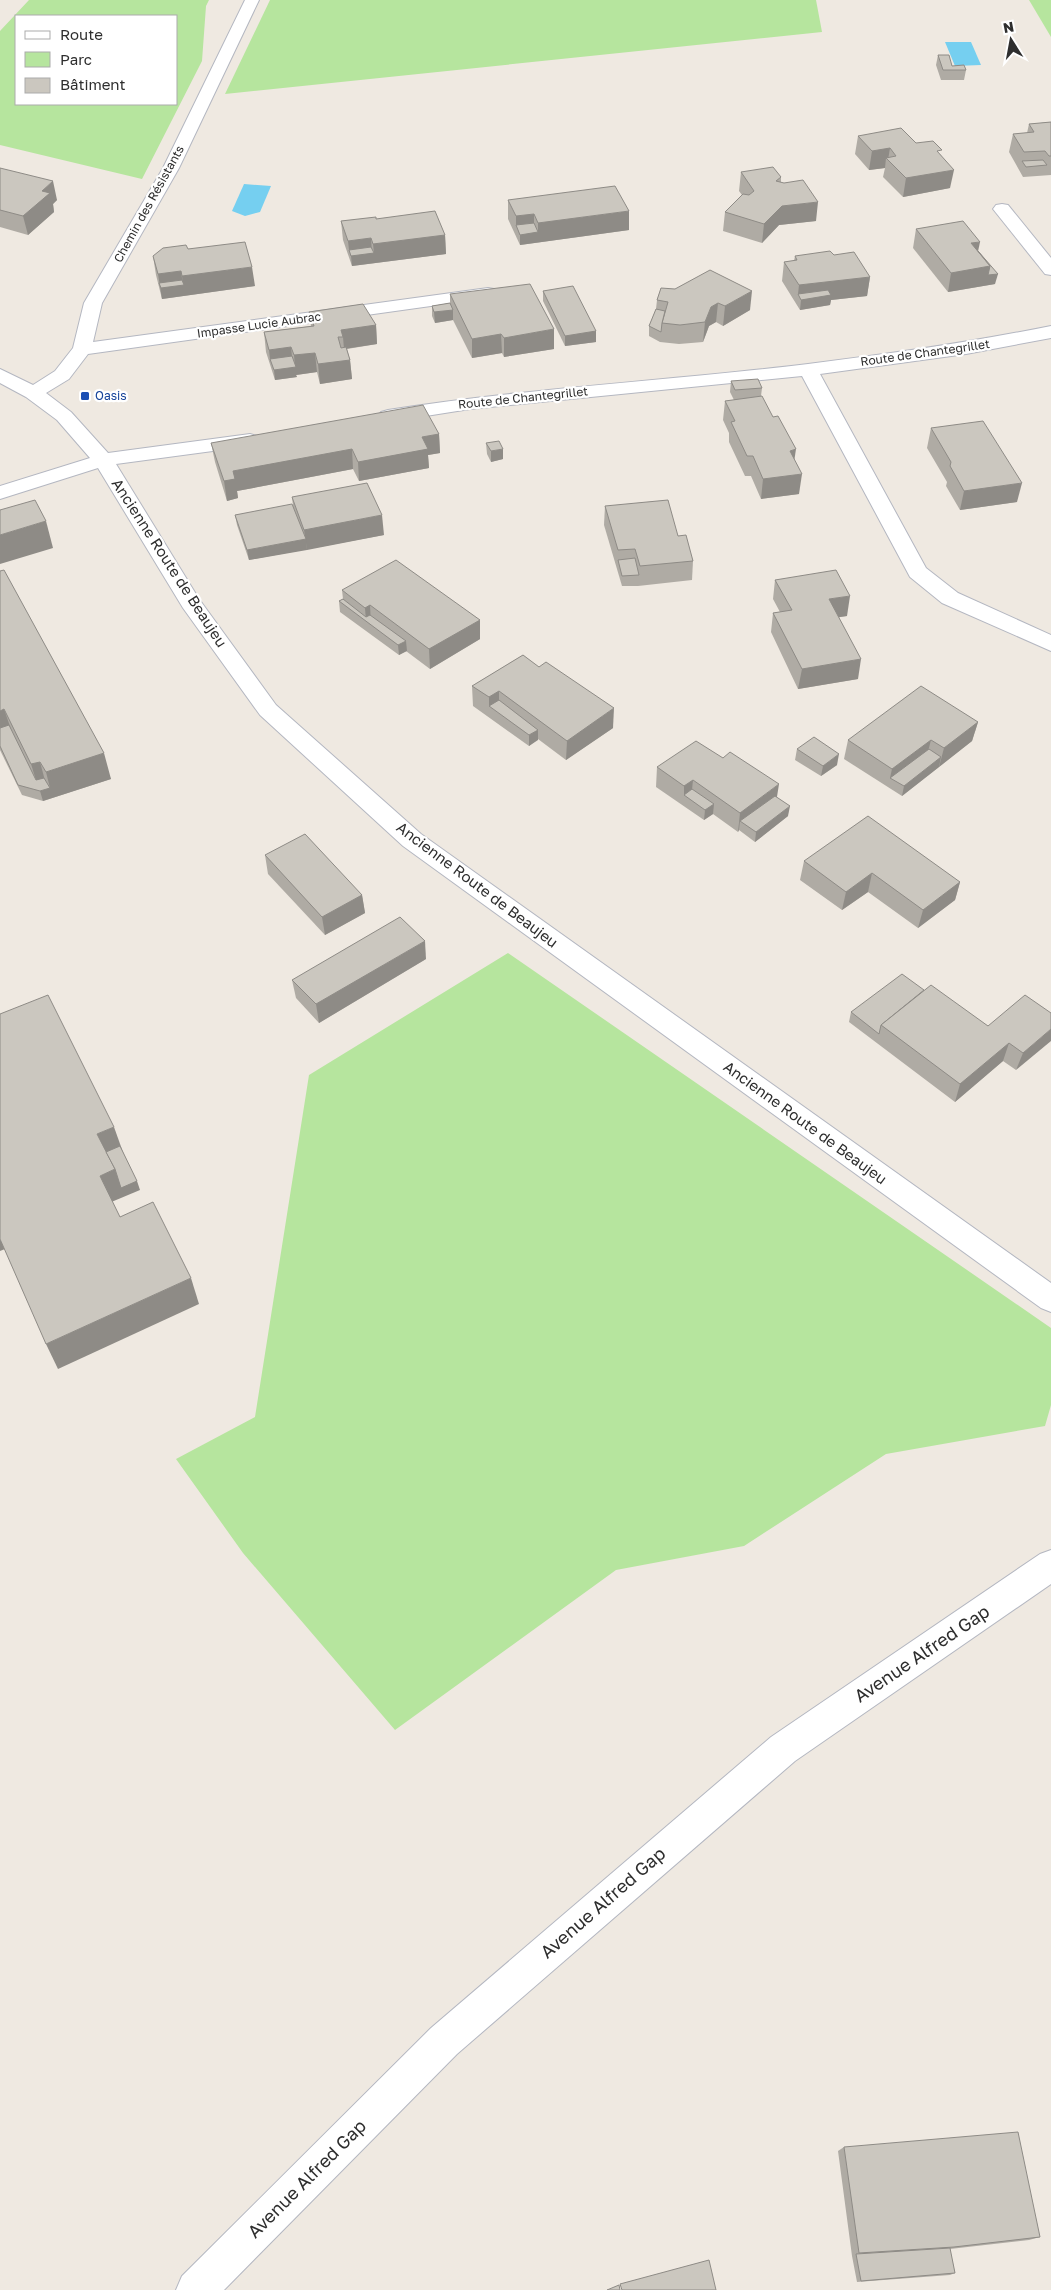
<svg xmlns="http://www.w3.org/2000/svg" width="1051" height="2290" viewBox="0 0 1051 2290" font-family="'Golos Text',sans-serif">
<rect width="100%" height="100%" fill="#efe9e1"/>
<g fill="#b6e59e" fill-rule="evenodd">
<path d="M29,0H209L206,6L202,61L142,179L0,145V31ZM16,16H176V104H16Z"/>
<polygon points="270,0 816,0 822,32 225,94"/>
<polygon points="1029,0 1051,0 1051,37"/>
<polygon points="508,953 1051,1328 1051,1405 1045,1426 886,1454 744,1546 616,1570 395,1730 243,1553 176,1459 255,1417 309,1075"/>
</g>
<g fill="#75cff0">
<polygon points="945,42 971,42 981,65 955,66"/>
<polygon points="244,184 271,186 260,212 245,216 232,211"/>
</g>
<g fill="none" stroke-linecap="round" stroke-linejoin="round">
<defs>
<g id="minor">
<polygon points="245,0 259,0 179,168 102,303 93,342 488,288 494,289 497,293 494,297 488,298 88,354 69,379 46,393 71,412 108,453 250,434 257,436 260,440 257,444 250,446 116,464 199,599 276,705 421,834 1051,1283 1051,1312 1041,1308 403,846 260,715 183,608 98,468 0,499 0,486 90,458 57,420 26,397 0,383 0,369 33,385 55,371 73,348 84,303 163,168"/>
<polygon points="1002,204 1008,205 1051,258 1051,275 1045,274 993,209 996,205"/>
<path d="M1051,326V338L966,354L820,374L926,568L958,593L1051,635V651L942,603L910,577L802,376L470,409L388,422L381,420L378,416L381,412L388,410C527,388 668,381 808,364C890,354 971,342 1051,326Z"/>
<polygon points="1051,1550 1051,1584 795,1761 457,2054 224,2290 176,2290 182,2276 431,2028 771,1737 1040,1554"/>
</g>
</defs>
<use href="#minor" stroke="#b4b7c1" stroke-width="2"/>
<use href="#minor" fill="#fff" fill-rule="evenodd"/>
</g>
<g fill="#afaba4">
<polygon points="938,55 952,66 966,70 964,80 941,80 936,65"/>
<polygon points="1051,122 1051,175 1023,177 1009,152 1013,134 1027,133 1029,124"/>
<polygon points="858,136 916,143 941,155 950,188 903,197 883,177 885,168 869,170 855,154"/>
<polygon points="0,168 57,200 53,204 54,212 28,235 0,227"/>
<polygon points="741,172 781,177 781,182 816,221 779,225 762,243 723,231 725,212 742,195 739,191"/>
<polygon points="508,200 629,230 520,245 508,219"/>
<polygon points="376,219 445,235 446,254 352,266 343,240 341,221"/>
<polygon points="916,229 978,251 995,284 948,292 913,248"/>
<polygon points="188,249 255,286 162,299 156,275 153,256"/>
<polygon points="834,255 870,277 867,296 831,300 830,305 800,310 782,281 784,262 794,261 795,256"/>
<polygon points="661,288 750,310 723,326 716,322 709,326 703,342 679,344 660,342 649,336 649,326 656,309 657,300"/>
<polygon points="543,291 596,331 596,342 565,346 543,301"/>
<polygon points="450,294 554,349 504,357 502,353 472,358 453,320 435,323 432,316 432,306 450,303"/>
<polygon points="309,312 376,325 377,344 347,349 350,360 352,379 320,384 317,372 296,375 297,377 275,380 266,352 264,332 311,326"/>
<polygon points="731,381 762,388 761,396 794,460 799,494 761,499 751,476 745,476 729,442 729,433 723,420 725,401 734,400 730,392"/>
<polygon points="931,428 1017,502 960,510 946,486 947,482 927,448"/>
<polygon points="439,434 440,453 428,455 429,468 359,481 353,469 237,491 238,498 227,501 215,462 211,443"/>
<polygon points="486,443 503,459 491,462 487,454"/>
<polygon points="292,497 384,535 249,560 237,525 235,515 293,506"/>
<polygon points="605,506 678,536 693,561 692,580 638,586 622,586 604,525"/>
<polygon points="0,571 111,779 43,801 22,795 0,750"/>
<polygon points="775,580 847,616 839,617 858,679 798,689 771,632 773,613 780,612 773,599"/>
<polygon points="342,590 480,620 480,639 430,669 406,651 399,655 340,612 339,601 343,599"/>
<polygon points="523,655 613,728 566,760 538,739 529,746 473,706 472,686"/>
<polygon points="978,722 972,741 902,796 844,759 848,740"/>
<polygon points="797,749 837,765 821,776 795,760"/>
<polygon points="657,767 777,797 788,816 755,842 739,830 738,832 713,814 704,820 656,787"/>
<polygon points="265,855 362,895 365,913 325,935 268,874"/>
<polygon points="804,861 960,882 955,900 918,928 868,892 842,910 800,880"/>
<polygon points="426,959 319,1023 296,998 292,980"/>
<polygon points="924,990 988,1026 1051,1013 1016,1070 1003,1061 955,1102 849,1022 851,1012"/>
<polygon points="844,2147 1040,2237 1029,2240 950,2249 955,2273 950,2275 857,2282 852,2256 838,2151"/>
</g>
<g fill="#8e8b86">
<polygon points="890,148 888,160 886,158 885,168 869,170 872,151"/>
<polygon points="954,170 950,188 903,197 906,178"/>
<polygon points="53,181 57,200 53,204 54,212 28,235 23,216 42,191"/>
<polygon points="818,202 816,221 779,225 762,243 764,224 782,206"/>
<polygon points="629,211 629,230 520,245 520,235 516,225 516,216 534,214 534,233 538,232 538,223"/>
<polygon points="445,235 446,254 352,266 351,256 349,250 348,241 371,238 372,253 374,253 373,244"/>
<polygon points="980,242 976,261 971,243"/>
<polygon points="990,266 998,274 995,284 948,292 951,273"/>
<polygon points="252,267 255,286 162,299 158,274 181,271 183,285 182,276"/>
<polygon points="870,277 867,296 831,300 830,305 800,310 801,300 798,294 799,285"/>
<polygon points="752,291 750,310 723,326 725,306"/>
<polygon points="718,303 716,322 709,326 703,342 705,322 711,307"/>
<polygon points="453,310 453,320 435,323 434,312"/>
<polygon points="376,325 377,344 344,349 343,337 341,330"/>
<polygon points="554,329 554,349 504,357 504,338"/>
<polygon points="596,331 596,342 565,346 565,336"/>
<polygon points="501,334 502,353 472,358 472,339"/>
<polygon points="291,347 293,366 270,359 269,350"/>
<polygon points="315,353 317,372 296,375 297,377 275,380 274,370 295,367 294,355"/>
<polygon points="350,360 352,379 320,384 318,364"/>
<polygon points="439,434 440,453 428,455 429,468 359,481 358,462 422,437"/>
<polygon points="352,449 353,469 237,491 238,498 227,501 224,481 233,471"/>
<polygon points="503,449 503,459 491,462 491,451"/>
<polygon points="796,449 793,469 790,451"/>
<polygon points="802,474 799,494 761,499 763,479"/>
<polygon points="1022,483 1017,502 960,510 964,491"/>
<polygon points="382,515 384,535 307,550 304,530"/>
<polygon points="46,521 53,548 0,564 0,535"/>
<polygon points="306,539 307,550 249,560 247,550"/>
<polygon points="850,596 847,616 826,619 829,599"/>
<polygon points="370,605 371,625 366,621 365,608"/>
<polygon points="480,620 480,639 430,669 429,649"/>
<polygon points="406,641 407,651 399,655 398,645"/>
<polygon points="861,659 858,679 798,689 802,669"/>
<polygon points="499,691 499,710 489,706 489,697"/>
<polygon points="614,708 613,728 566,760 567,741"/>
<polygon points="4,709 13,735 0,740 0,711"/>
<polygon points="978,722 972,741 939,767 944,748"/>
<polygon points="538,730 538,740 529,746 529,735"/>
<polygon points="931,740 926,759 890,778 892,769"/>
<polygon points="104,753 111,779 43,801 40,791 50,788 46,772"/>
<polygon points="839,754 837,765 821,776 823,766"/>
<polygon points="941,757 939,767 902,796 904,786"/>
<polygon points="40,762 47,788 39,790 31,764"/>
<polygon points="693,780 691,799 684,795 684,786"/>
<polygon points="779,784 776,803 740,821 739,830 738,832 740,813"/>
<polygon points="714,804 713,814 704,820 705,810"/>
<polygon points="790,806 788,816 755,842 756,832"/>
<polygon points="872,873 868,892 842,910 846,892"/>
<polygon points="960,882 955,900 918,928 923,910"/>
<polygon points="362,895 365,913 325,935 322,917"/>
<polygon points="425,941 426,959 319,1023 316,1004"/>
<polygon points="1051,1029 1051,1041 1016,1070 1023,1053"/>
<polygon points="1009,1043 1003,1061 955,1102 960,1084"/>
<polygon points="114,1127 124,1155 108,1161 97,1134"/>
<polygon points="115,1169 137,1181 140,1190 109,1203 100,1176"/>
<polygon points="0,1239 5,1249 0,1251"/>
<polygon points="191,1278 199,1304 58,1369 46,1344"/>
</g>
<g fill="#cbc7bf" stroke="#8e8b86">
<polygon points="938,55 949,55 952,66 964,65 966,70 943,70"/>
<polygon points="1051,122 1051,156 1049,156 1045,151 1024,152 1013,134 1034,132 1029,124"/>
<polygon points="901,128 916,143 933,141 942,150 937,151 954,170 906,178 886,158 896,156 890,148 872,151 858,136"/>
<polygon points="1043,160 1047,165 1026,167 1022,161"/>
<polygon points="773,167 781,177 776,181 784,183 803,180 818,202 782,206 764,224 725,212 743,194 749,195 754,191 741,172"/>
<polygon points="0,168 53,181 42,191 50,193 23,216 0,210"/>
<polygon points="615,186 629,211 538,223 534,214 516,216 508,200"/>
<polygon points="435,211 445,235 373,244 371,238 348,241 341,221 376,217 376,219"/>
<polygon points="963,221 980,242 971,243 990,266 951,273 916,229"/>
<polygon points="534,223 538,232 520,235 516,225"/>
<polygon points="245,242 252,267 182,276 181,271 158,274 153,256 163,248 186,245 188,249"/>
<polygon points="371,247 374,253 351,256 349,250"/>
<polygon points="830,251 834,255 854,252 870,277 799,285 784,262 797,260 795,256"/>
<polygon points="978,251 998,274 988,275 990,266"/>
<polygon points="710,270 752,291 725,306 718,303 711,307 705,322 680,325 662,323 668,302 657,300 661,288 675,289"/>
<polygon points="182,280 184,285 161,288 159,283"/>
<polygon points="530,284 554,329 504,338 501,334 472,339 450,294"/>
<polygon points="573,286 596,331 565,336 543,291"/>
<polygon points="828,290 831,295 801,300 798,294"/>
<polygon points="450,303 453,310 434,312 432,306"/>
<polygon points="363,304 376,325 341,330 343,337 338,337 341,348 346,347 350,360 318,364 315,353 294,355 291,347 269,350 264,332 314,326 309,312"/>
<polygon points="656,309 665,311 662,323 661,332 649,326"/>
<polygon points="292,356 296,367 274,370 270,359"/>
<polygon points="758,379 762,388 735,390 731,381"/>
<polygon points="762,396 773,417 778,416 796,449 790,451 802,474 763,479 753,456 747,456 731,422 735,421 725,401"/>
<polygon points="423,405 439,434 422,437 428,449 358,462 352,449 233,471 235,479 224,481 211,443"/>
<polygon points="983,421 1022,483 964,491 950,466 951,462 931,428"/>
<polygon points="499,441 503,449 491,451 486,443"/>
<polygon points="367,483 382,515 304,530 292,497"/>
<polygon points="35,500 46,521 0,535 0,510"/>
<polygon points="668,500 678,536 686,535 693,561 640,566 635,549 618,550 605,506"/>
<polygon points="292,504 306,539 247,550 235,515"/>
<polygon points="635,558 639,575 622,576 618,560"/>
<polygon points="396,560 480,620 429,649 370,605 365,608 342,590"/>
<polygon points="4,570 104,753 46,772 40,762 31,764 4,709 0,711 0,571"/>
<polygon points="836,570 850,596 829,599 861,659 802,669 773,613 792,610 775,580"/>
<polygon points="343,599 366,617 370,615 406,641 398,645 339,601"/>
<polygon points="523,655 539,667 546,662 614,708 567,741 499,691 489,697 472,686"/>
<polygon points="921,686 978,722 944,748 931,740 892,769 848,740"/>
<polygon points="499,700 538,730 529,735 489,706"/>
<polygon points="9,725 36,780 44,778 50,788 40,791 18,785 0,746 0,728"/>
<polygon points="814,737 839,754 823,766 797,749"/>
<polygon points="696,741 723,758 730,752 779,784 740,813 693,780 684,786 657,767"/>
<polygon points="929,749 941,757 904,786 890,778"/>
<polygon points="692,789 714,804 705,810 684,795"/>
<polygon points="775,796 790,806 756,832 740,821"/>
<polygon points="868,816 960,882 923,910 872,873 846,892 804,861"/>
<polygon points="305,834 362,895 322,917 265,855"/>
<polygon points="400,917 425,941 316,1004 292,980"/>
<polygon points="902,974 924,990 881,1025 879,1034 851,1012"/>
<polygon points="931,985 988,1026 1025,995 1051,1013 1051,1029 1023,1053 1009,1043 960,1084 881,1025"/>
<polygon points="48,995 114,1127 97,1134 115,1169 100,1176 120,1217 153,1202 191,1278 46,1344 0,1239 0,1014"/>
<polygon points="120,1146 137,1181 121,1188 115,1169 106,1152"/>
<polygon points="1018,2132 1040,2237 954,2247 859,2253 844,2147"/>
<polygon points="950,2248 955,2273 861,2281 856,2254"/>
<polygon points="709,2260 716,2290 622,2290 620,2284"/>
<polygon points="619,2285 620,2290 607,2290"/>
</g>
<rect fill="#1a4fb4" stroke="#fff" stroke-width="2" x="80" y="391" width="10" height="10" rx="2.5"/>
<g text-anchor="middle" stroke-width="4.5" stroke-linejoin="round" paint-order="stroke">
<g font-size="12" fill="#2e2e2e" stroke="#fff">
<text transform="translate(149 204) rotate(-61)" y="4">Chemin des Résistants</text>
<text transform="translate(259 325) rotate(-8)" y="4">Impasse Lucie Aubrac</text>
<text transform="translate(925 353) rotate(-8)" y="4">Route de Chantegrillet</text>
<text transform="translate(523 398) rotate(-6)" y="4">Route de Chantegrillet</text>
</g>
<g font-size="12" fill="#164399" stroke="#fff" text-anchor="start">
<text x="95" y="400">Oasis</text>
</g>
<g font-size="15" fill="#2e2e2e" stroke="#fff">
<text transform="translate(169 563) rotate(57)" y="5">Ancienne Route de Beaujeu</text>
<text transform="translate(477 885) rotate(37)" y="5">Ancienne Route de Beaujeu</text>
<text transform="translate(805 1123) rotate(36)" y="5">Ancienne Route de Beaujeu</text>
</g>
<g font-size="18" fill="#2e2e2e" stroke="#fff">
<text transform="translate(922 1654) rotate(-34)" y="6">Avenue Alfred Gap</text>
<text transform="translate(603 1903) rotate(-41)" y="6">Avenue Alfred Gap</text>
<text transform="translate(307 2179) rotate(-45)" y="6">Avenue Alfred Gap</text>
</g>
</g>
<rect x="15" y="15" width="162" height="90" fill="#ffffff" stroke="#ababab"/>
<rect x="25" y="31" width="25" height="8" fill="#ffffff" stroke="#ababab"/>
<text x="60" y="40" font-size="15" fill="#2e2e2e">Route</text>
<rect x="25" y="52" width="25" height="15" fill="#b6e59e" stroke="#ababab"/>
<text x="60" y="65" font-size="15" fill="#2e2e2e">Parc</text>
<rect x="25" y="78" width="25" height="15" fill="#cbc7bf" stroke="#ababab"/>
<text x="60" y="90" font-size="15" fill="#2e2e2e">Bâtiment</text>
<g transform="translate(1011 40) rotate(349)" stroke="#ffffff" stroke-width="4" paint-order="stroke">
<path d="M0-4L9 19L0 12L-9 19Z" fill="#2e2e2e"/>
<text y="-8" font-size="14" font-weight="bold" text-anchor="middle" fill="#2e2e2e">N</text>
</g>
</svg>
